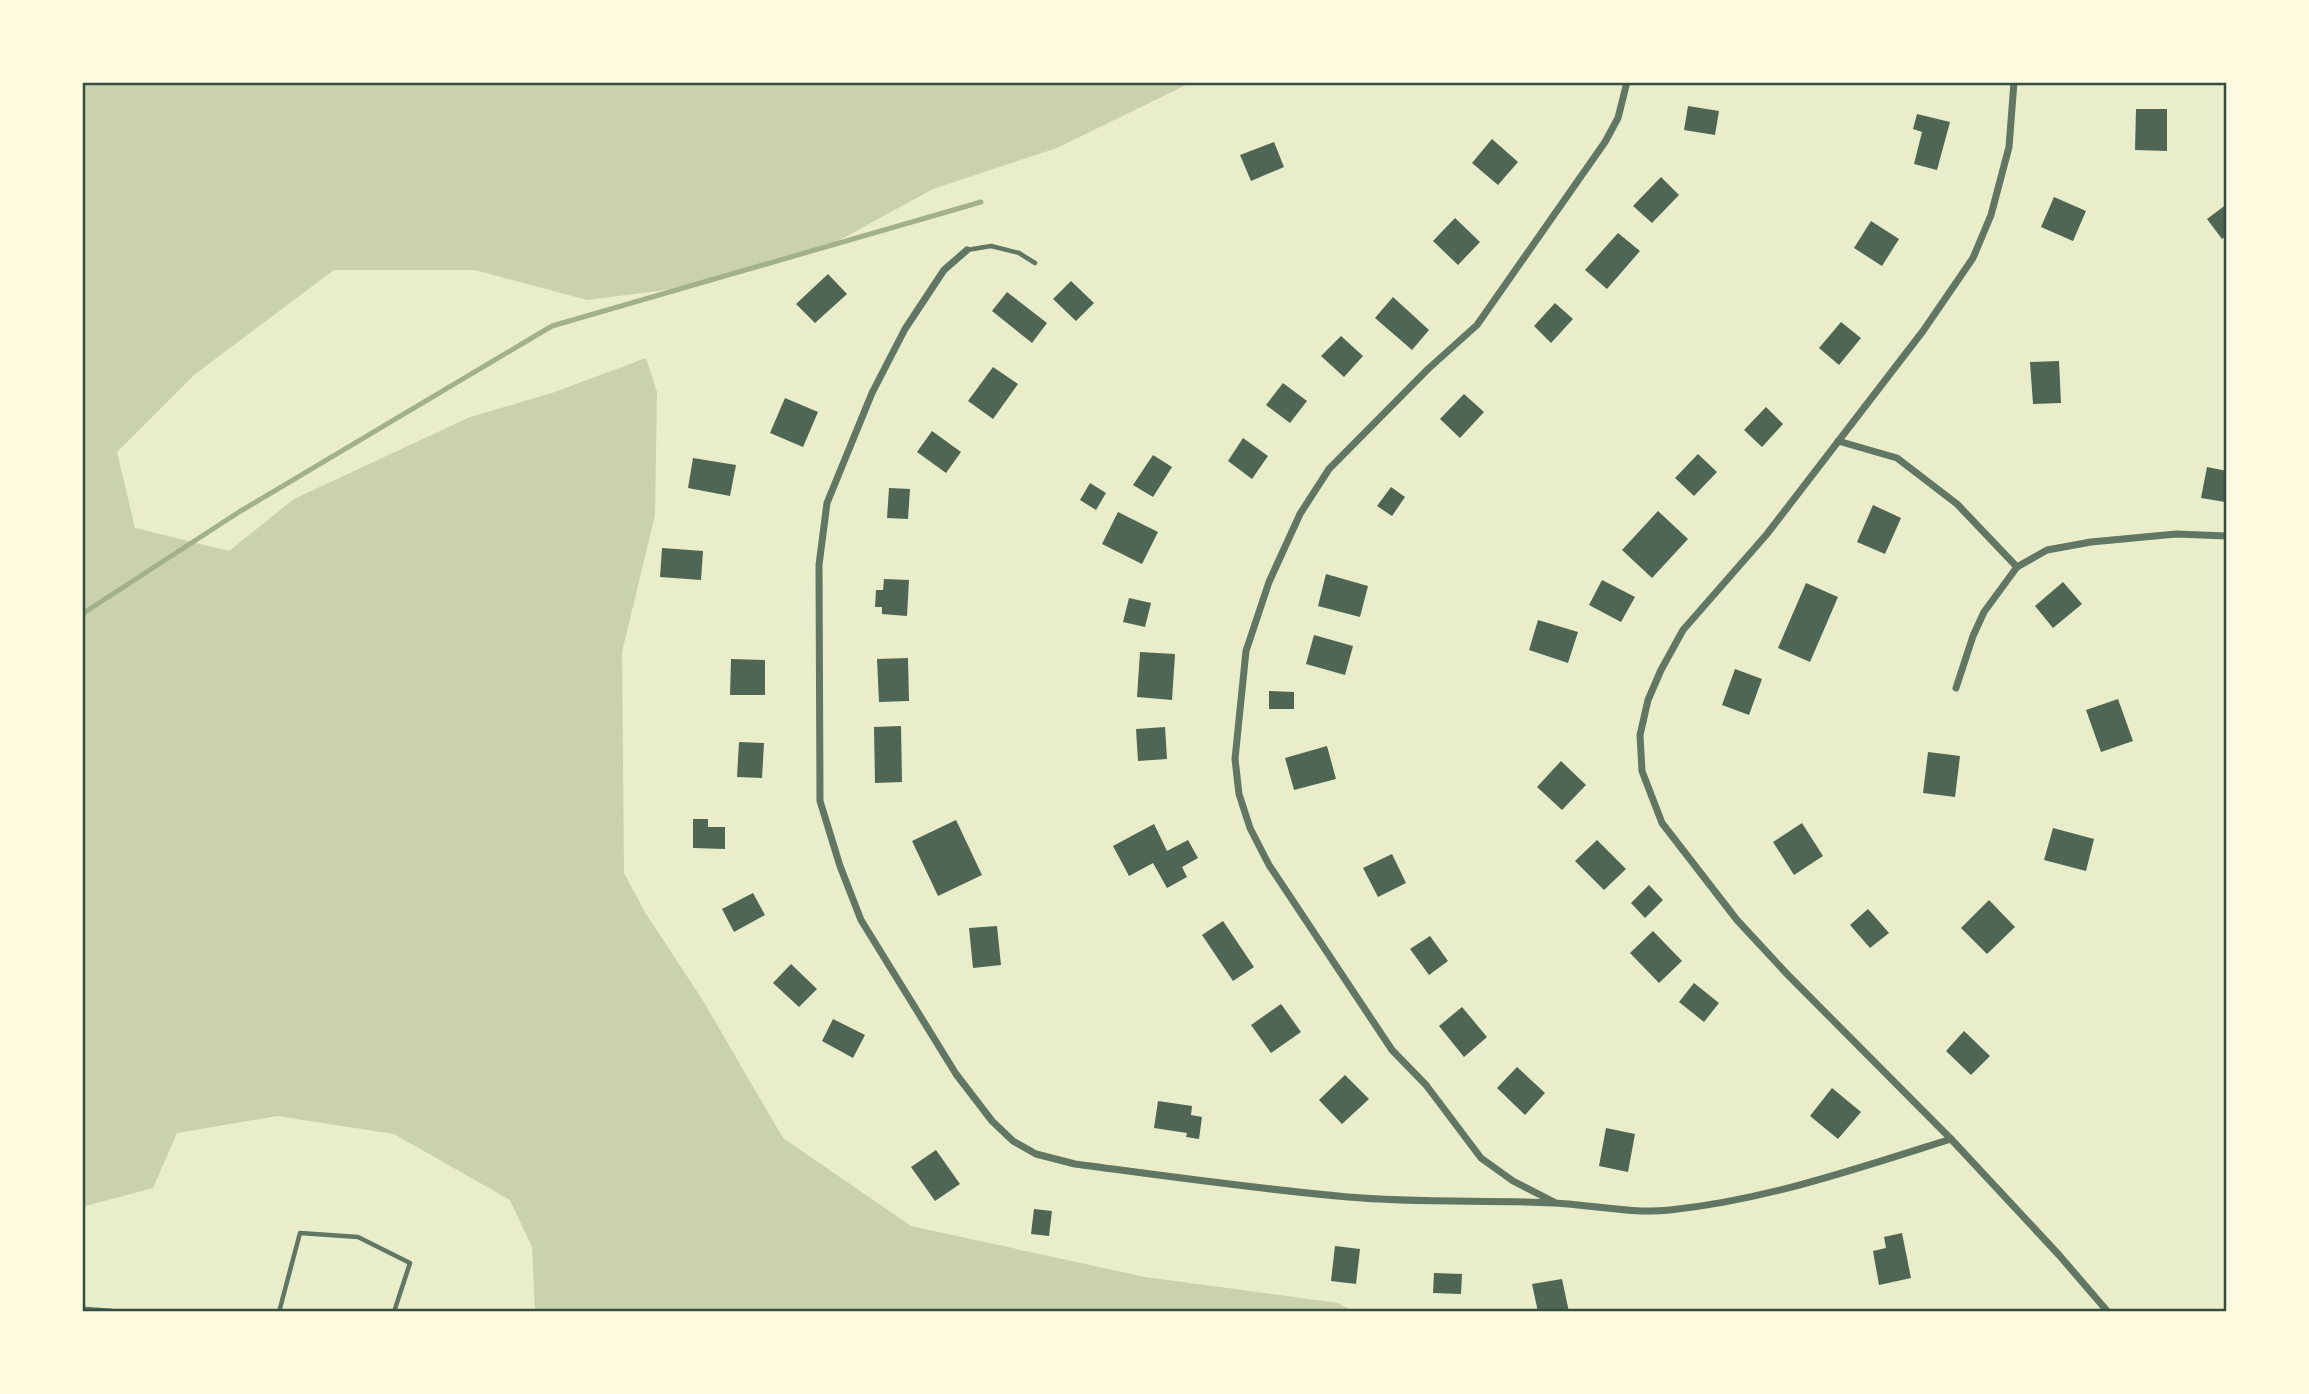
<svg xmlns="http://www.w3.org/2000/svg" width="2309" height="1394" viewBox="0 0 2309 1394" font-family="Georgia,serif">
<rect width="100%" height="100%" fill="#e9edc9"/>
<polygon fill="#cad2ad" points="82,82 1192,82 1057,148 933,189 827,247 681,288 587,300 475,270 334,270 194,375 117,452 135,528 229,551 294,499 470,417 552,393 646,358 657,392 655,515 622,652 624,873 646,914 702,999 783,1138 911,1226 1145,1277 1338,1303 1355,1312 751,1312 736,1309 732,1312 535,1312 532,1247 510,1200 394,1134 277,1116 177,1133 153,1188 82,1207"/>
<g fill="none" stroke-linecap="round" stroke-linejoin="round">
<polyline stroke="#a3b18a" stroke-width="5" points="82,614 239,512 552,326 981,202"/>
</g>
<g fill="#4f6655">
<polygon points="1688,106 1719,111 1715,135 1684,130"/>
<polygon points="2136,109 2167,109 2167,151 2135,150"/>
<polygon points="1917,114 1950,122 1937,170 1914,164 1922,132 1913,129"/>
<polygon points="1492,139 1518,162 1498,185 1472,163"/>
<polygon points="1274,142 1284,167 1251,181 1240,155"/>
<polygon points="1661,177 1679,195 1652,223 1633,206"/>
<polygon points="2054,197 2086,211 2073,241 2041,227"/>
<polygon points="2227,204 2227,235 2222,239 2207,219"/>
<polygon points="1455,218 1480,242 1458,265 1433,241"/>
<polygon points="1871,221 1899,239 1882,266 1854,248"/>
<polygon points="1618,233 1640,251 1607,289 1585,270"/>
<polygon points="828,274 847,294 815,323 796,304"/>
<polygon points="1071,281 1094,303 1076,321 1053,299"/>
<polygon points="1007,292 1047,323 1032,343 992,311"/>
<polygon points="1393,297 1429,330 1412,350 1375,318"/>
<polygon points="1555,303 1573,319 1551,343 1534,326"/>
<polygon points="1841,322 1861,338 1839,365 1819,348"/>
<polygon points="1341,336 1363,356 1344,377 1321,356"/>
<polygon points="2059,361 2061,403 2033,404 2030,362"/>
<polygon points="993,367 1018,384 993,419 968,401"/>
<polygon points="1283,383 1307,401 1290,423 1266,405"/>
<polygon points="1464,394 1484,412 1460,438 1440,419"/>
<polygon points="785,398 818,412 803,447 770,433"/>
<polygon points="1766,407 1783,424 1762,447 1744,430"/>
<polygon points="932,431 961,452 946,473 917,452"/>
<polygon points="1243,438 1268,456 1252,479 1228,461"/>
<polygon points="1698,454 1717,472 1694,496 1675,478"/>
<polygon points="1153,455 1172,467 1153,497 1133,485"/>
<polygon points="693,458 736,465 730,496 688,488"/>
<polygon points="2207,467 2227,471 2225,502 2201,498"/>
<polygon points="1090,483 1106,493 1096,510 1080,500"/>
<polygon points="1391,487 1405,497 1392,516 1377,506"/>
<polygon points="889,488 910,489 908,519 887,518"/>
<polygon points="1873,505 1901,518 1885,554 1857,542"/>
<polygon points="1658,511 1688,539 1652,578 1622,550"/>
<polygon points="1118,512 1158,532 1142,564 1102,544"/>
<polygon points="662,548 703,551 701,580 660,577"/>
<polygon points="1326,574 1368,586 1360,617 1318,606"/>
<polygon points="884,579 909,580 907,616 882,614 882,607 875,607 876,590 883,590"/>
<polygon points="1602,580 1635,597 1621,622 1589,605"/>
<polygon points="2063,582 2082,604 2053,628 2035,606"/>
<polygon points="1806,583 1838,597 1810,662 1778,648"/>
<polygon points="1129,598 1151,603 1145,627 1123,622"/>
<polygon points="1538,620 1578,632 1568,663 1529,650"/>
<polygon points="1314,635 1353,646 1345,675 1306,664"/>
<polygon points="1140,652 1175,654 1172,700 1137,697"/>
<polygon points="908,658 909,701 879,702 877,659"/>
<polygon points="731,659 765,660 765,695 730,695"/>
<polygon points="1735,669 1762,679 1749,715 1722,705"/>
<polygon points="1269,691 1294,692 1294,709 1269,709"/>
<polygon points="2118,699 2133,741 2101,752 2086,710"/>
<polygon points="901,726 902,782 875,783 874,727"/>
<polygon points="1165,727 1167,759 1138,761 1136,729"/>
<polygon points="739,742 764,743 762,778 737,777"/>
<polygon points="1327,746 1336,779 1294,790 1285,758"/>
<polygon points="1928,752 1960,756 1955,797 1923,793"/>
<polygon points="1561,761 1586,785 1562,810 1537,787"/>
<polygon points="693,819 708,819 708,827 725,827 725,849 693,848"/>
<polygon points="956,820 982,875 938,896 912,841"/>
<polygon points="1802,823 1823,856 1794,875 1773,842"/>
<polygon points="1154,824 1167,851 1188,840 1198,858 1182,867 1187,877 1167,888 1153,863 1129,876 1113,846"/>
<polygon points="2053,828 2094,839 2086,871 2044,860"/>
<polygon points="1597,840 1626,869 1604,890 1575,861"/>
<polygon points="1392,854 1406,883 1378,897 1363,868"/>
<polygon points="1649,885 1663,900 1645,918 1631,903"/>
<polygon points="753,893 765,915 734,932 722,909"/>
<polygon points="1989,900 2015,927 1987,954 1961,928"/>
<polygon points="1868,909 1889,933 1870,948 1850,925"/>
<polygon points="1223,921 1254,967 1233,981 1202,935"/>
<polygon points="997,926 1001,965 973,968 969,928"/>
<polygon points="1653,931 1682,961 1659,983 1630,953"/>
<polygon points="1430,936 1448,961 1429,975 1410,949"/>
<polygon points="791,964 817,989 799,1007 773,983"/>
<polygon points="1694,983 1719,1003 1704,1022 1679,1002"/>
<polygon points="1281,1004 1301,1032 1271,1053 1251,1025"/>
<polygon points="1462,1007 1487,1037 1464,1057 1439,1026"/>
<polygon points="833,1019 865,1035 853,1058 822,1041"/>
<polygon points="1964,1031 1990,1056 1971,1075 1946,1051"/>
<polygon points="1517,1067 1545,1093 1525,1115 1497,1088"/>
<polygon points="1345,1075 1369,1099 1342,1124 1319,1100"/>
<polygon points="1832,1088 1861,1112 1838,1139 1810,1116"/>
<polygon points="1158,1101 1192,1106 1191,1115 1202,1117 1199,1139 1186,1137 1187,1133 1154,1128"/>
<polygon points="1606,1128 1635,1134 1628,1172 1599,1166"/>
<polygon points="936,1150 960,1184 935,1201 911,1167"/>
<polygon points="1034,1209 1052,1211 1049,1236 1031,1234"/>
<polygon points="1902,1233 1911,1278 1879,1285 1873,1251 1886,1248 1884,1237"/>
<polygon points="1335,1246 1360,1249 1356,1284 1331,1281"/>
<polygon points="1434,1273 1462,1274 1461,1294 1433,1293"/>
<polygon points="1562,1279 1569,1312 1538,1312 1532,1284"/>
</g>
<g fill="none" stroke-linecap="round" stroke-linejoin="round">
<g stroke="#617663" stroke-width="4.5">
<polyline points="967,250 991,246 1019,253 1035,263"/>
<polyline points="279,1312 300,1233 358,1237 410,1263 394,1312"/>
</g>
<g stroke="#617663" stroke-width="7">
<polyline points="2014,82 2009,147 1991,215 1973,258 1923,331 1767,534 1683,630 1661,670 1648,700 1640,735 1642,771 1662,823 1737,920 1787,974 1951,1139 2059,1255 2108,1312"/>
<path d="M967,250L944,270L905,329L872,393L827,503L819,565L820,801L840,866L861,920L956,1074L992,1121L1013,1141L1036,1154L1075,1164C1166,1176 1257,1189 1348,1197C1417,1203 1485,1200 1554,1203C1593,1205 1631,1214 1670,1210C1766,1200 1859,1168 1951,1139"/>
<polyline points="1838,441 1897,458 1957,504 2017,567"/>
<polyline points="1956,688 1973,636 1984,612 2017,567 2047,550 2091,542 2176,534 2227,536"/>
<polyline points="1554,1202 1513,1181 1481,1158 1426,1085 1392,1050 1269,865 1250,828 1239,794 1235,759 1246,651 1269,582 1300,514 1329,469 1428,369 1477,325 1605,142 1618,118 1627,82"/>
<polyline points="82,1310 111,1312"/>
</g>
</g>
<rect width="2309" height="1394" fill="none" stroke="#fefae0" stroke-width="168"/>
<rect x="84" y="84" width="2141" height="1226" fill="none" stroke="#344e41" stroke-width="2.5"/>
</svg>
